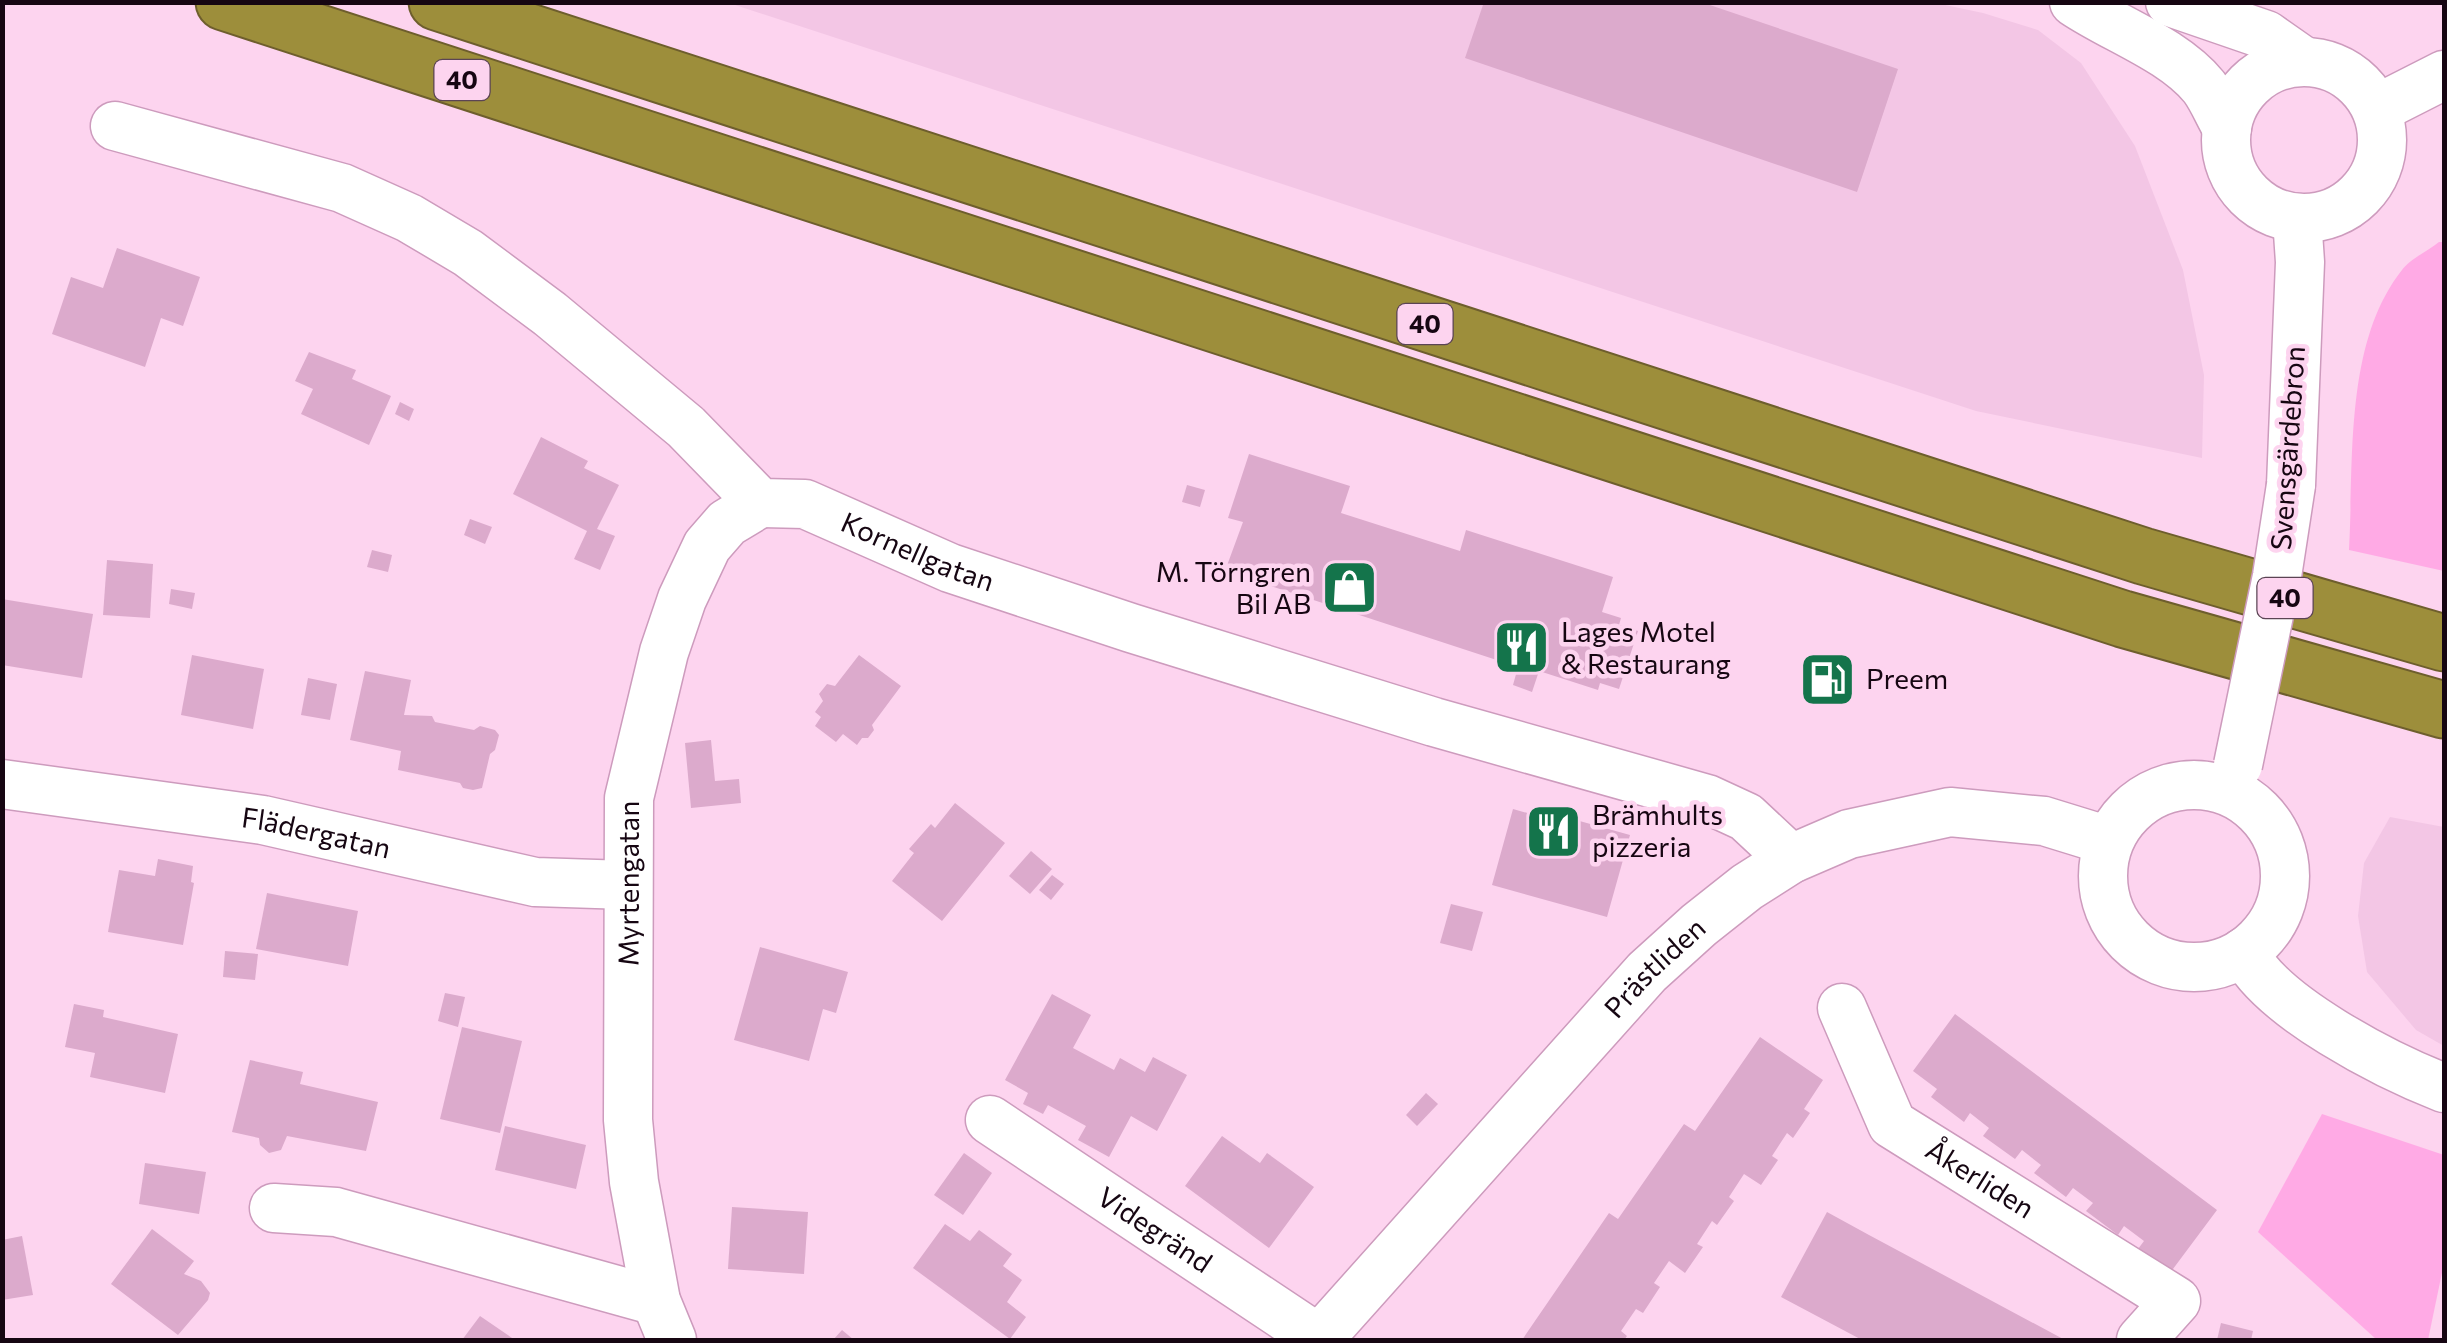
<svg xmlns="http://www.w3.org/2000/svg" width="2447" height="1343" viewBox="0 0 2447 1343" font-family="Commissioner,sans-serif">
<rect width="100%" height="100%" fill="#fdd4ef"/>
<g fill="#f3c6e5">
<polygon points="1931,2 1983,13 2038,30 2081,63 2135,146 2183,270 2204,375 2202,458 1976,411 729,3"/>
<polygon points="2390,817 2444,827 2444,1046 2416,1030 2367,972 2358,916 2364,863"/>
</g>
<g fill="#ffaae5">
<path d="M2439,242H2444V571L2349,550C2354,462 2344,343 2402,270C2410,259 2428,251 2439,242Z"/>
<polygon points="2322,1114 2444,1155 2444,1263 2428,1340 2377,1340 2258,1232"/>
</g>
<g fill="#dcaacc">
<polygon points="1484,2 1701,2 1898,69 1857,192 1465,58"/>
<polygon points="117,248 200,277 183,326 161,318 145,367 52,334 71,277 103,288"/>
<polygon points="309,352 356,370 352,379 391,396 369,445 301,414 313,389 295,381"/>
<polygon points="400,402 414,409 409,421 395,414"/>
<polygon points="541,437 588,461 584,468 619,485 597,529 615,536 600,570 574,559 587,531 513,494"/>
<polygon points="1249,454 1350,486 1341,513 1460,551 1466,530 1613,577 1602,612 1621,618 1619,625 1638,631 1619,689 1600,683 1598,690 1539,671 1532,692 1513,685 1518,667 1225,571 1243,522 1228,518"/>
<polygon points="1187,485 1205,490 1200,507 1182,502"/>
<polygon points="470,519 492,527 485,544 464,535"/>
<polygon points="372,550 392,555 388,572 367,567"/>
<polygon points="107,560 153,564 150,618 103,615"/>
<polygon points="171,589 195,593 192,609 169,604"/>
<polygon points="2,599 93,614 82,678 2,665"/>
<polygon points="192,655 264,669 253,729 181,715"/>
<polygon points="859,655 901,686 872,725 874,730 868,738 862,738 857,745 843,734 836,742 815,726 821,717 815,712 823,701 819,694 827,684 835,686"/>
<polygon points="365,671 411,680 404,715 432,716 435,722 474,730 480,726 495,730 499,735 495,750 490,754 482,788 473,790 463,788 460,783 398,770 401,751 350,740"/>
<polygon points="308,678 337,684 330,720 301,715"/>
<polygon points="711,740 715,781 739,779 741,803 691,808 685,743"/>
<polygon points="955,803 1005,843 942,921 892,881 914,853 909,849 931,824 935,828"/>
<polygon points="1513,809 1556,821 1558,815 1630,835 1607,917 1492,885"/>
<polygon points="1031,851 1052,869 1030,894 1009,876"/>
<polygon points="158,859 193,866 191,882 194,883 183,945 108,932 119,870 155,876"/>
<polygon points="1052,875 1064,884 1051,900 1039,890"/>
<polygon points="267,893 358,911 348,966 256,949"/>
<polygon points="1451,904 1483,912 1472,951 1440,943"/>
<polygon points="760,947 848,972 836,1013 823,1009 809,1061 734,1040"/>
<polygon points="225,951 258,954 255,980 223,977"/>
<polygon points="445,993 465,997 458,1027 438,1021"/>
<polygon points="1052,994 1091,1015 1073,1048 1114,1070 1120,1058 1145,1072 1153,1057 1187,1075 1157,1131 1131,1116 1109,1157 1078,1140 1086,1126 1048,1105 1043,1114 1023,1104 1028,1093 1005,1080"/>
<polygon points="74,1004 104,1010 103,1017 178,1034 165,1093 90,1077 95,1053 65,1047"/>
<polygon points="1955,1014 2217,1210 2170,1273 2138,1249 2144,1241 2124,1226 2118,1235 2086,1211 2093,1203 2073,1188 2066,1197 2034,1173 2041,1165 2022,1150 2015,1159 1983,1136 1989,1128 1970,1113 1964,1122 1931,1097 1937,1089 1913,1071"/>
<polygon points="462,1027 522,1041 500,1133 440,1119"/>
<polygon points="1760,1037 1823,1080 1804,1109 1810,1113 1793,1138 1787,1133 1772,1156 1778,1160 1761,1185 1744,1174 1729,1197 1734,1201 1717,1225 1712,1221 1697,1244 1703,1247 1685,1273 1669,1261 1654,1283 1660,1287 1643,1313 1636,1309 1621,1331 1627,1336 1624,1340 1522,1340 1609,1213 1618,1219 1684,1124 1695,1131"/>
<polygon points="250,1060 303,1072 300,1084 378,1102 366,1151 287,1136 281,1150 269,1153 260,1145 259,1138 232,1132"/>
<polygon points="1426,1093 1438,1104 1417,1126 1406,1115"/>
<polygon points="505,1126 586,1145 576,1189 495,1170"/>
<polygon points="1222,1136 1260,1163 1267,1153 1314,1187 1269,1248 1185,1186"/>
<polygon points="964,1153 992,1173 963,1215 934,1195"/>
<polygon points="145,1163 206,1172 199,1214 139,1204"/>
<polygon points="732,1207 808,1212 804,1274 728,1269"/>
<polygon points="1827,1212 1869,1235 2065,1340 1862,1340 1781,1297"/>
<polygon points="945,1224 970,1241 979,1230 1012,1254 1003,1266 1022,1280 1007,1302 1026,1317 1010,1339 913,1268"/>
<polygon points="152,1229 194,1261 184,1274 201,1281 210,1293 208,1300 178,1335 111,1284"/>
<polygon points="22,1236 33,1295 2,1300 2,1240"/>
<polygon points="480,1316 515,1340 462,1340"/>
<polygon points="2221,1323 2253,1331 2251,1340 2217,1340"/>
<polygon points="842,1330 854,1340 833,1340"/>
</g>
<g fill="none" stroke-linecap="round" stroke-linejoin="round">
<defs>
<g id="minor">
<path d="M2074,2C2114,29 2173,49 2204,87C2213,99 2219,115 2227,128"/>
<polyline points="2170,2 2266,35 2303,61"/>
<circle cx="2304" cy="140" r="78"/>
<polyline points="2377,109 2444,75"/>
<path id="s1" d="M115,126L342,188L409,218L468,253L550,314L686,427L760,503L805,504L950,568L1131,628L1434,722L1707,799L1746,817L1791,859"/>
<polyline points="2291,485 2300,262 2297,218"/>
<path id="s2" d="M2,784L263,820L535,882L627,885"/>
<circle cx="2194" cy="876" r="91"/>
<path d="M2244,952C2271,1007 2387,1066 2444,1088"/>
<path id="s3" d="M1842,1008L1892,1124L2176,1301L2141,1340"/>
<path id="s4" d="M990,1120L1319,1339"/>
<polyline points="274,1208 336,1212 656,1301"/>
<path id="s5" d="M672,1340L656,1301L634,1182L628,1120L629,798L664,652L682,599L707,546L727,523L760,503"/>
<path id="s6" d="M1318,1340L1647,972L1699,925L1747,887L1791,859L1849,834L1950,812L2044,821L2109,841"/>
</g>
<g id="highway">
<polyline points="224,2 2123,619 2444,710"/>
<polyline points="437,2 2143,556 2444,643"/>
</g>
</defs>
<use href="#minor" stroke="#cd9bbd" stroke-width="51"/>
<use href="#highway" stroke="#6e5e2d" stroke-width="59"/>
<use href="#minor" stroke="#fff" stroke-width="48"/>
<use href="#highway" stroke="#9d8e3b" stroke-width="55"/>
<defs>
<polyline id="minor-bridge" points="2238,765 2277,576 2291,485"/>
</defs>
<use href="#minor-bridge" stroke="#cd9bbd" stroke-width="51" stroke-linecap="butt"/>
<use href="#minor-bridge" stroke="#fff" stroke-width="48"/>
</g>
<defs>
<symbol id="shop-square" viewBox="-11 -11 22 22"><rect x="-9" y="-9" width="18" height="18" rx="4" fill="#14744b" stroke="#fdd4ef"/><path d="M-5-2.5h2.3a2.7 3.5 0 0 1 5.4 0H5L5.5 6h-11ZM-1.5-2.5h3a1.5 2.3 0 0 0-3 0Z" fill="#fff"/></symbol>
<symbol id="restaurant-square" viewBox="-11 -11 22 22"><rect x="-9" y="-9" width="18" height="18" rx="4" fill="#14744b" stroke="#fdd4ef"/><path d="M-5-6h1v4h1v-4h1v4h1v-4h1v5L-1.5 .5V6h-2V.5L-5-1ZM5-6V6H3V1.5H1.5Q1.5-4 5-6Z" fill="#fff"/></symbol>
<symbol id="fuel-square" viewBox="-11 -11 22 22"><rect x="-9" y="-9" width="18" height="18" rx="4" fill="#14744b" stroke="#fdd4ef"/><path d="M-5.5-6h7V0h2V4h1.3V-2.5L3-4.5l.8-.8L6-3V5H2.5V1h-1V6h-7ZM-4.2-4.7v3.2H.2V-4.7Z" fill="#fff"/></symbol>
</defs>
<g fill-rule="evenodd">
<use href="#shop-square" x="1318" y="556" width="63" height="63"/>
<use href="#restaurant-square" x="1490" y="616" width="63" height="63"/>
<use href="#fuel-square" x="1796" y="648" width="63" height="63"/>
<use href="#restaurant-square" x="1522" y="800" width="63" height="63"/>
</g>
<g text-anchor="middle" stroke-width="9" stroke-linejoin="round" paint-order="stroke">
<g fill="#fdd4ef" stroke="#5b4454" stroke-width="2.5">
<rect x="434.5" y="60" width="55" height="40" rx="8"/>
<rect x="1397.5" y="304" width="55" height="40" rx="8"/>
<rect x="2257.5" y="578" width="55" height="40" rx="8"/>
</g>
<g font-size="25" font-weight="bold" fill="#160612">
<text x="462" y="89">40</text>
<text x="1425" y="333">40</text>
<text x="2285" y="607">40</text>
</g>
<g font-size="28" fill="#160612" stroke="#fdd4ef">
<text transform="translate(2288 448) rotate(-86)" y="10">Svensgärdebron</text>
<text dy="10" stroke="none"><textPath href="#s1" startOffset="930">Kornellgatan</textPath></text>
<text dy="10" stroke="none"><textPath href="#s2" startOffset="318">Flädergatan</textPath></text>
<text dy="10" stroke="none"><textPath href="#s5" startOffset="462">Myrtengatan</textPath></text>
<text dy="10" stroke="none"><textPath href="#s6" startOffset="502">Prästliden</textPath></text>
<text dy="10" stroke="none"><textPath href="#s3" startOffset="230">Åkerliden</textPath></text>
<text dy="10" stroke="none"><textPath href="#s4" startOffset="198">Videgränd</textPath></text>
</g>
<g font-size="28" fill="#160612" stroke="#fdd4ef" text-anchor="start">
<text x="1311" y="582" text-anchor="end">M. Törngren<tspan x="1311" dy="32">Bil AB</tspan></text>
<text x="1561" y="642">Lages Motel<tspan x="1561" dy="32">&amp; Restaurang</tspan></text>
<text x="1866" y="689">Preem</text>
<text x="1592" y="825">Brämhults<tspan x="1592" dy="32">pizzeria</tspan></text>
</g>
</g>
<rect width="2447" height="1343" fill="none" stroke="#160612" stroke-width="10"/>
</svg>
